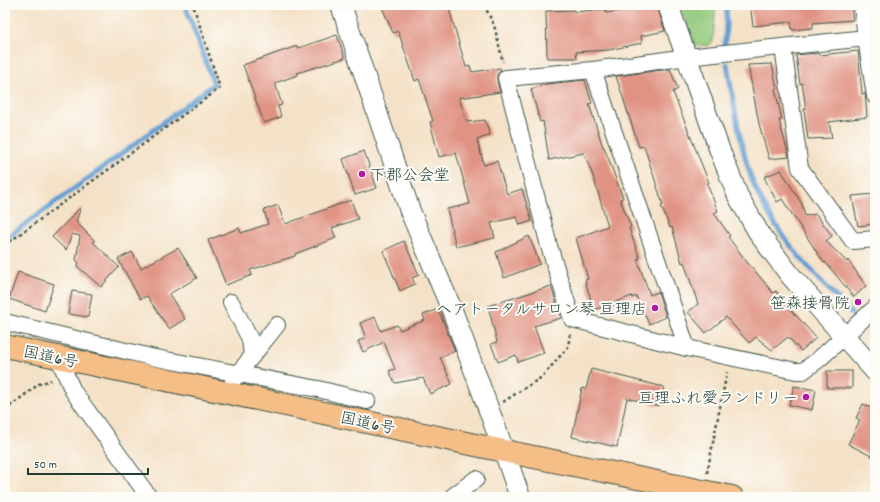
<svg xmlns="http://www.w3.org/2000/svg" width="880" height="502" viewBox="0 0 880 502" font-family="Dekko,'Klee One',sans-serif">
<rect width="100%" height="100%" fill="#fdfcf7"/>
<filter id="ink" filterUnits="userSpaceOnUse"><feTurbulence type="fractalNoise" baseFrequency=".025" numOctaves="2"/><feDisplacementMap in="SourceGraphic" scale="8" xChannelSelector="R" yChannelSelector="G"/><feConvolveMatrix kernelMatrix="1 2 1 2 8 2 1 2 1" color-interpolation-filters="sRGB"/></filter>
<filter id="wash" filterUnits="userSpaceOnUse"><feTurbulence type="fractalNoise" baseFrequency=".012" numOctaves="4" result="noise"/><feDisplacementMap in="SourceGraphic" scale="16" xChannelSelector="R" yChannelSelector="G"/><feGaussianBlur stdDeviation="0.9" result="paint"/><feColorMatrix in="noise" values="0 0 0 0 0 0 0 0 0 0 0 0 0 0 0 0 0 1.4 0 .05"/><feComposite in="paint" operator="in"/></filter>
<g filter="url(#wash)">
<rect width="100%" height="100%" fill="#f4e2c8"/>
<polygon fill="#93c97b" stroke="#598358" points="680,5 716,5 713,41 709,46 694,45"/>
<g fill="none" stroke-linecap="round" stroke-linejoin="round">
<g stroke="#629ed3" stroke-width="5">
<polyline points="725,44 727,5"/>
<path d="M727,64C734,103 739,143 752,180C772,232 813,273 851,313"/>
<polyline points="5,239 127,150 214,84 185,5"/>
<polyline points="869,333 875,338"/>
</g>
</g>
<g id="blocks">
<g fill="#e09383">
<polygon points="381,5 448,5 466,67 470,66 472,72 500,68 501,70 497,75 497,80 500,92 459,98 467,122 485,120 490,135 477,140 484,165 497,161 507,194 522,189 532,221 520,225 517,217 491,223 495,238 456,247 447,209 470,204 456,153 439,157 430,122 433,121 419,79 415,81 398,31 393,33"/>
<polygon points="638,5 657,5 665,31 641,36 642,43 609,50 576,52 577,58 547,58 546,11 574,10 574,12 606,9 606,13 639,8"/>
<polygon points="750,5 851,5 853,20 813,23 813,28 792,30 791,22 753,26"/>
<polygon points="337,35 345,58 297,73 298,75 275,83 282,105 278,106 281,117 264,123 243,65 297,46 298,48"/>
<polygon points="858,51 862,94 865,93 867,117 829,122 832,138 808,139 804,109 806,109 802,83 800,84 796,55 819,53 820,55"/>
<polygon points="772,64 777,89 775,89 782,120 779,120 789,157 769,159 759,124 748,65"/>
<polygon points="670,69 678,89 673,92 709,183 707,184 718,211 714,213 730,236 728,237 750,266 751,266 773,293 776,291 795,315 796,315 816,338 801,351 788,337 772,350 756,337 749,343 726,317 706,333 688,312 698,304 684,262 682,263 672,227 670,228 661,206 663,205 644,146 639,147 616,76"/>
<polygon points="585,80 592,103 589,104 603,147 604,147 623,198 620,199 631,227 629,228 640,259 637,259 650,295 658,292 666,317 649,324 636,296 632,298 632,296 594,310 585,280 588,279 576,238 608,226 593,176 584,153 549,160 543,121 540,122 531,89 547,84"/>
<polygon points="364,151 377,188 355,195 343,159"/>
<polygon points="781,170 802,204 805,216 816,214 832,236 826,241 847,262 848,260 866,286 854,297 825,262 824,263 782,199 777,202 764,177"/>
<polygon points="875,194 875,224 858,226 852,196"/>
<polygon points="351,200 358,219 332,228 336,238 295,254 295,256 250,270 252,275 226,285 208,240 239,228 241,233 268,224 264,210 278,205 285,224"/>
<polygon points="81,207 76,222 95,241 93,242 119,267 101,287 77,266 79,263 76,260 80,236 72,234 66,250 52,237"/>
<polygon points="529,236 540,264 504,278 496,252"/>
<polygon points="404,241 419,275 412,278 415,284 400,291 383,251"/>
<polygon points="178,248 197,278 169,294 185,319 169,329 147,296 140,299 118,259 132,252 141,268"/>
<polygon points="18,272 54,284 45,311 9,299"/>
<polygon points="551,286 561,318 534,326 544,353 518,362 516,355 498,362 491,344 497,342 488,306"/>
<polygon points="72,291 92,294 88,317 68,314"/>
<polygon points="438,309 455,351 440,357 452,384 430,394 423,378 395,383 389,371 395,369 384,342 363,352 358,341 366,338 360,323 375,317 381,331 397,325 400,330 425,320 423,315"/>
<polygon points="591,369 664,387 659,406 627,398 617,447 572,437 582,388 586,389"/>
<rect x="827" y="371" width="25" height="17"/>
<polygon points="794,386 816,390 812,410 789,405"/>
<polygon points="863,404 875,410 875,458 848,444 860,420 856,418"/>
</g>
</g>
</g>
<g filter="url(#ink)">
<use href="#blocks" fill-opacity="0" stroke="#3f564a" stroke-width="1"/>
<g fill="none" stroke-linecap="round" stroke-linejoin="round">
<defs>
<g id="minor">
<polyline points="862,5 866,38 875,96"/>
<polyline points="866,38 687,57 593,70 506,78 549,246 572,319 687,348 796,371 803,371 818,360 875,308"/>
<polyline points="783,47 800,168 853,241 875,239"/>
<polyline points="593,70 687,348"/>
<polyline points="231,302 250,339 252,356"/>
<polyline points="5,322 151,357 318,389 367,401"/>
<polyline points="58,357 73,391 149,497"/>
<polyline points="233,380 277,325"/>
<polyline points="452,497 476,479"/>
</g>
<g id="tertiary">
<polyline points="341,5 410,211 452,310 504,451 520,497"/>
<polyline points="668,5 720,151 738,196 760,235 790,275 875,371"/>
</g>
<polyline id="trunk" points="5,346 504,451 732,497"/>
</defs>
<use href="#minor" stroke="#3f564a" stroke-width="18"/>
<use href="#tertiary" stroke="#3f564a" stroke-width="22"/>
<use href="#trunk" stroke="#3f564a" stroke-width="24"/>
<g stroke="#3f564a" stroke-width="2.5" stroke-dasharray="3 3" stroke-linecap="butt">
<polyline points="484,5 494,25 503,62"/>
<polyline points="5,245 220,88 193,5"/>
<polyline points="503,402 542,377 568,347 570,334"/>
<polyline points="5,410 39,384 51,380"/>
<polyline points="707,473 727,372"/>
</g>
<use href="#minor" stroke="#fff" stroke-width="16"/>
<use href="#tertiary" stroke="#fff" stroke-width="20"/>
<use href="#trunk" stroke="#f6be87" stroke-width="22"/>
</g>
</g>
<g fill="#b5179e" stroke="#fdfcf7" stroke-width="1.5">
<circle cx="362" cy="174" r="4"/>
<circle cx="858" cy="302" r="4"/>
<circle cx="655" cy="308" r="4"/>
<circle cx="806" cy="397" r="4"/>
</g>
<g text-anchor="middle" stroke-width="4" stroke-linejoin="round" paint-order="stroke">
<g font-size="16" fill="#1f3d34" stroke="#fdfcf7" text-anchor="end">
<text x="370" y="180" text-anchor="start">下郡公会堂</text>
<text x="850" y="308">笹森接骨院</text>
<text x="647" y="314">ヘアトータルサロン琴 亘理店</text>
<text x="798" y="403">亘理ふれ愛ランドリー</text>
</g>
<g font-size="16" fill="#1f3d34" stroke="#fdfcf7">
<text transform="translate(51 356) rotate(12)" y="6">国道6号</text>
<text transform="translate(368 422) rotate(12)" y="6">国道6号</text>
</g>
</g>
<rect width="880" height="502" fill="none" stroke="#fdfcf7" stroke-width="20"/>
<path d="M28 468v6h120v-6" fill="none" stroke="#1f3d34" stroke-width="2"/>
<text x="34" y="468" font-size="12" fill="#1f3d34" stroke="#fdfcf7" stroke-width="3" paint-order="stroke">50 m</text>
</svg>
